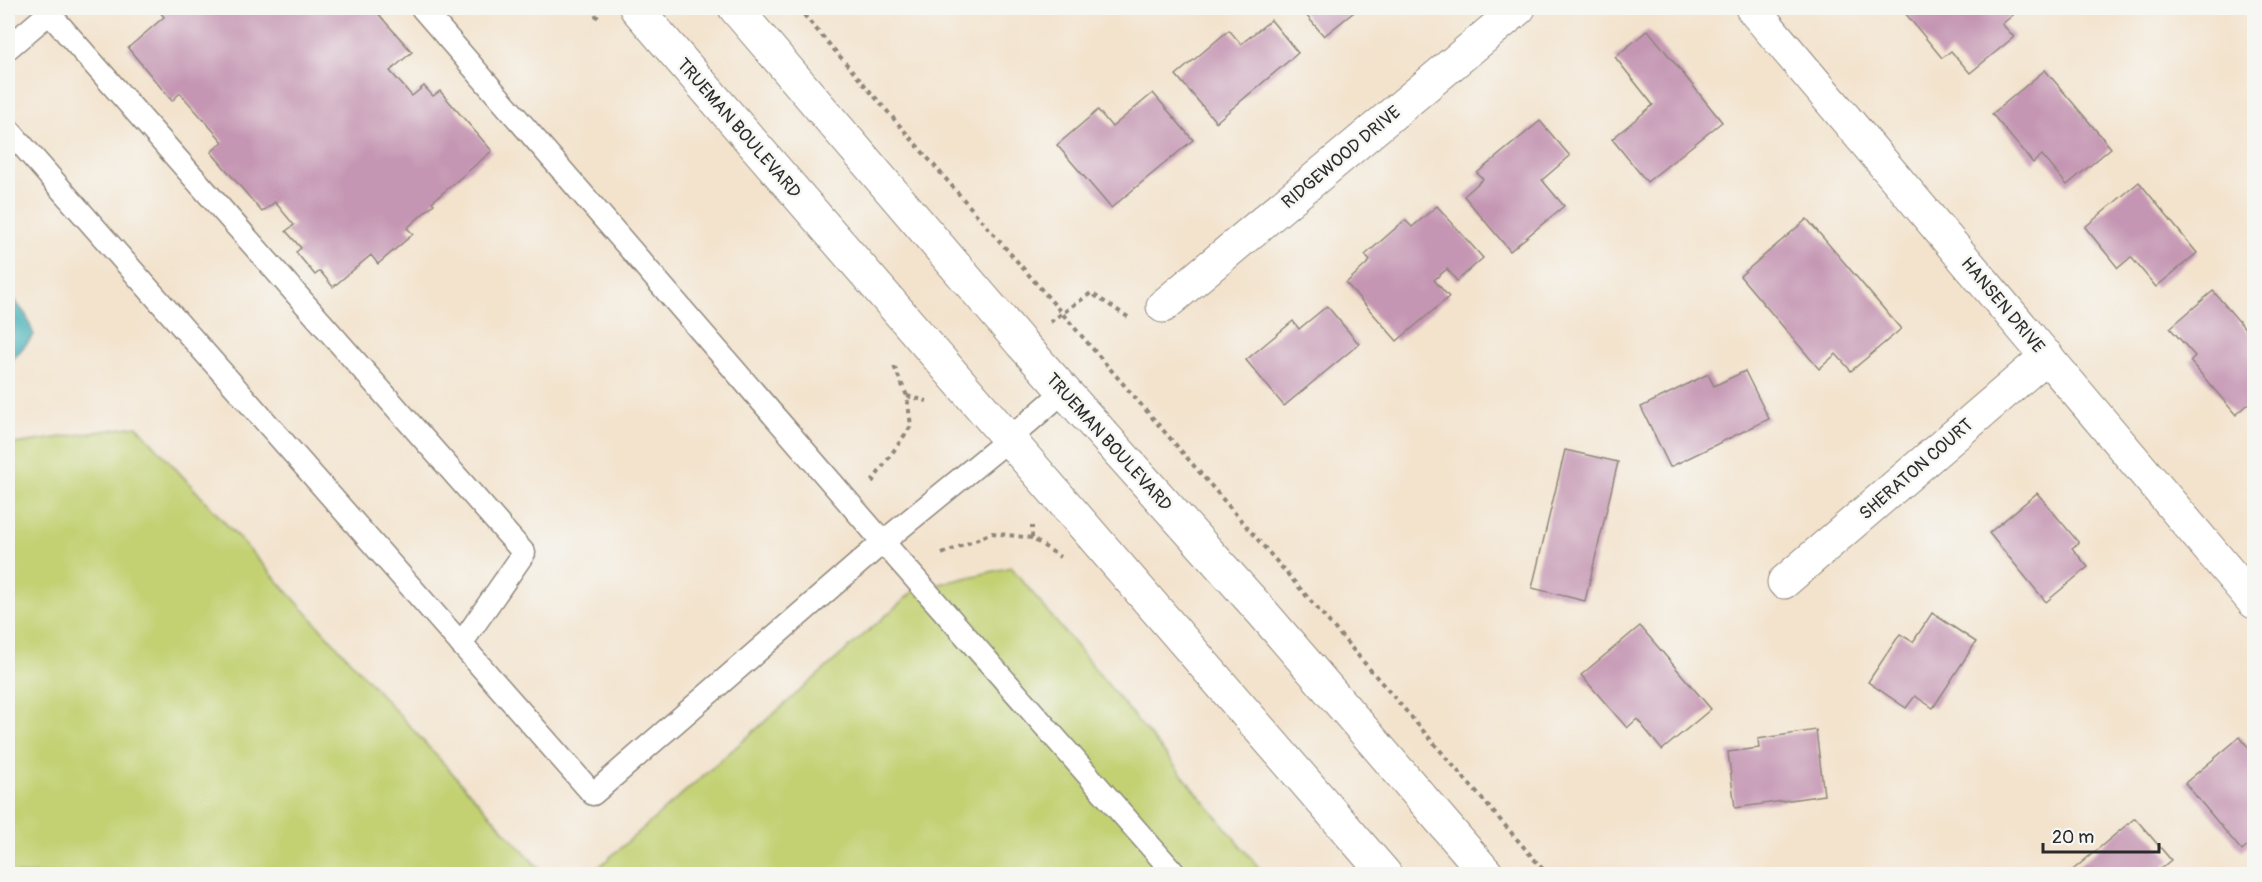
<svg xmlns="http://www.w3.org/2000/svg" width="2262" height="882" viewBox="0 0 2262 882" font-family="Pangolin,sans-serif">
<rect width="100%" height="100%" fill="#f6f6f2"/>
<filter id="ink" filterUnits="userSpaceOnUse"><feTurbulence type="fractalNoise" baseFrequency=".0167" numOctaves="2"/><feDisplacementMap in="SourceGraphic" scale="12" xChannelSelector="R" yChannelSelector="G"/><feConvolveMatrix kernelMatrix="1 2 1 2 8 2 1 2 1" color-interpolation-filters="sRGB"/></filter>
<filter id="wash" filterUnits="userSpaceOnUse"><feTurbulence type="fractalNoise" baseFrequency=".008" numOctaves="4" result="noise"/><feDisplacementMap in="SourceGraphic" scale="24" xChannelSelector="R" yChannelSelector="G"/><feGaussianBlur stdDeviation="1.35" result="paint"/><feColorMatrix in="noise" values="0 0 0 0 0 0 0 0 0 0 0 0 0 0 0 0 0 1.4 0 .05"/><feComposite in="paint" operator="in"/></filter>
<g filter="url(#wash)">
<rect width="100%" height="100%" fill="#f3e3cd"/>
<g fill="#c3d173" stroke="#777e4f" stroke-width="1.5">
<polygon points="137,426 544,874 8,874 8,445"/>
<polygon points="1011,567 1264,874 591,874 915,590"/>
</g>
<polygon fill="#39abb4" stroke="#326b70" stroke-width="1.5" points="8,292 26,315 34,335 8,365"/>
<g id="blocks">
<g fill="#c596b3">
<polygon points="166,8 337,8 342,13 348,8 373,8 412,52 390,71 412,96 424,86 433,96 440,91 492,151 432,202 434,204 407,228 413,234 378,264 371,255 333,287 320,271 315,275 296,252 301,248 286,231 294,225 275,202 262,212 211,152 223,142 180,93 172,101 128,48 164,17 160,12"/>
<polygon points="1300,8 1359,8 1324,36"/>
<polygon points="1912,8 2006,8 2013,15 2002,24 2014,37 1970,73 1951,51 1942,58 1905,13"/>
<polygon points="1271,20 1298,53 1216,122 1176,75 1229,30 1241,44"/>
<polygon points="1648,30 1722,122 1647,182 1612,139 1653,105 1615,57"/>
<polygon points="2045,70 2111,148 2067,185 2042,155 2033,163 1992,114"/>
<polygon points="1153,93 1193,140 1111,208 1057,145 1098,110 1112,127"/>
<polygon points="1540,121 1570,156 1542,180 1564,206 1510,251 1464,196 1483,179 1477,173"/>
<polygon points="2139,182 2197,253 2156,287 2131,257 2118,268 2085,227"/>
<polygon points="1437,206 1483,258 1457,281 1447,269 1434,280 1449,297 1397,341 1346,283 1370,261 1365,255 1405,220 1412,227"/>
<polygon points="1807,219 1901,329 1851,371 1836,354 1819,369 1740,276"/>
<polygon points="2213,291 2254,339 2254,399 2236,415 2190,361 2195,356 2170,328"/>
<polygon points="1327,306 1359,344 1284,406 1246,360 1293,321 1299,329"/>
<polygon points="1745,371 1769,419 1670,467 1641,407 1708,374 1714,386"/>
<polygon points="1565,450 1618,462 1585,601 1532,588"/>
<polygon points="2037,493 2079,543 2072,548 2088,567 2046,602 1989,533"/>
<polygon points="1932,613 1976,642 1933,708 1915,696 1906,708 1868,682 1900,634 1913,642"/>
<polygon points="1640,626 1711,709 1662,750 1637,719 1627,728 1581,675"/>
<polygon points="1816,730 1824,795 1735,808 1728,752 1759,748 1758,739"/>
<polygon points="2240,737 2254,754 2254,840 2242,851 2185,783"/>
<polygon points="2135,818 2171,860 2154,874 2068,874"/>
</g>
</g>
</g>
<g filter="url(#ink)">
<use href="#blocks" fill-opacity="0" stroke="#8f877c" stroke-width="1.5"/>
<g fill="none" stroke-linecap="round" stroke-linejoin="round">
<defs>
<g id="service">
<polyline points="422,8 883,542 1175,874"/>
<polyline points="49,13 524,553 461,644"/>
<polyline points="8,48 55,8"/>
<polyline points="8,129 593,794 883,542 1008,440 1064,391"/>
</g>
<g id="minor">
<polyline points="1752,8 2254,602"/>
<polyline points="1163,306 1519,8"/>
<polyline points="1784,582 2047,356"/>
</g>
<g id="secondary">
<polyline points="636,8 1385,874"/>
<polyline points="735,8 1022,344 1262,612 1487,874"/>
</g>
</defs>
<use href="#service" stroke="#8f877c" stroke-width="25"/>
<use href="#minor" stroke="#8f877c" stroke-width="35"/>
<use href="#secondary" stroke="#8f877c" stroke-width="35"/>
<g stroke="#8f877c" stroke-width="4" stroke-dasharray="4.5 4.5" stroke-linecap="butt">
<polyline points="589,8 601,21"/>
<polyline points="798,8 1547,874"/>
<polyline points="1050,322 1091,293 1128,317"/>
<polyline points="907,396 927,401"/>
<polyline points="872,482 911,426 907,396 893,364"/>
<polyline points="1032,538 1032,526"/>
<polyline points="942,554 992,533 1032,538 1060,557"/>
</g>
<use href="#service" stroke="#fff" stroke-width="22"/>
<use href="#minor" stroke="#fff" stroke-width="33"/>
<use href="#secondary" stroke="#fff" stroke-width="33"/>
</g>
</g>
<g text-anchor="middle" stroke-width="5" stroke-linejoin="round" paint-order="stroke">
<g font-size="18" fill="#2b2b2b" stroke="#f6f6f2">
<text transform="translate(739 128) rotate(49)" y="6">TRUEMAN BOULEVARD</text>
<text transform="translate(1341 157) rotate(-40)" y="6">RIDGEWOOD DRIVE</text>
<text transform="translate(2003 305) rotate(50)" y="6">HANSEN DRIVE</text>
<text transform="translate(1109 442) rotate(48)" y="6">TRUEMAN BOULEVARD</text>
<text transform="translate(1916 469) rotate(-41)" y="6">SHERATON COURT</text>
</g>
</g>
<rect width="2262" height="882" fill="none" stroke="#f6f6f2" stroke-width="30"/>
<path d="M2043 843v9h116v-9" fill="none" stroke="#2b2b2b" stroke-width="3"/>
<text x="2052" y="843" font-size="18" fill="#2b2b2b" stroke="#f6f6f2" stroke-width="4.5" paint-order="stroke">20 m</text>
</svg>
